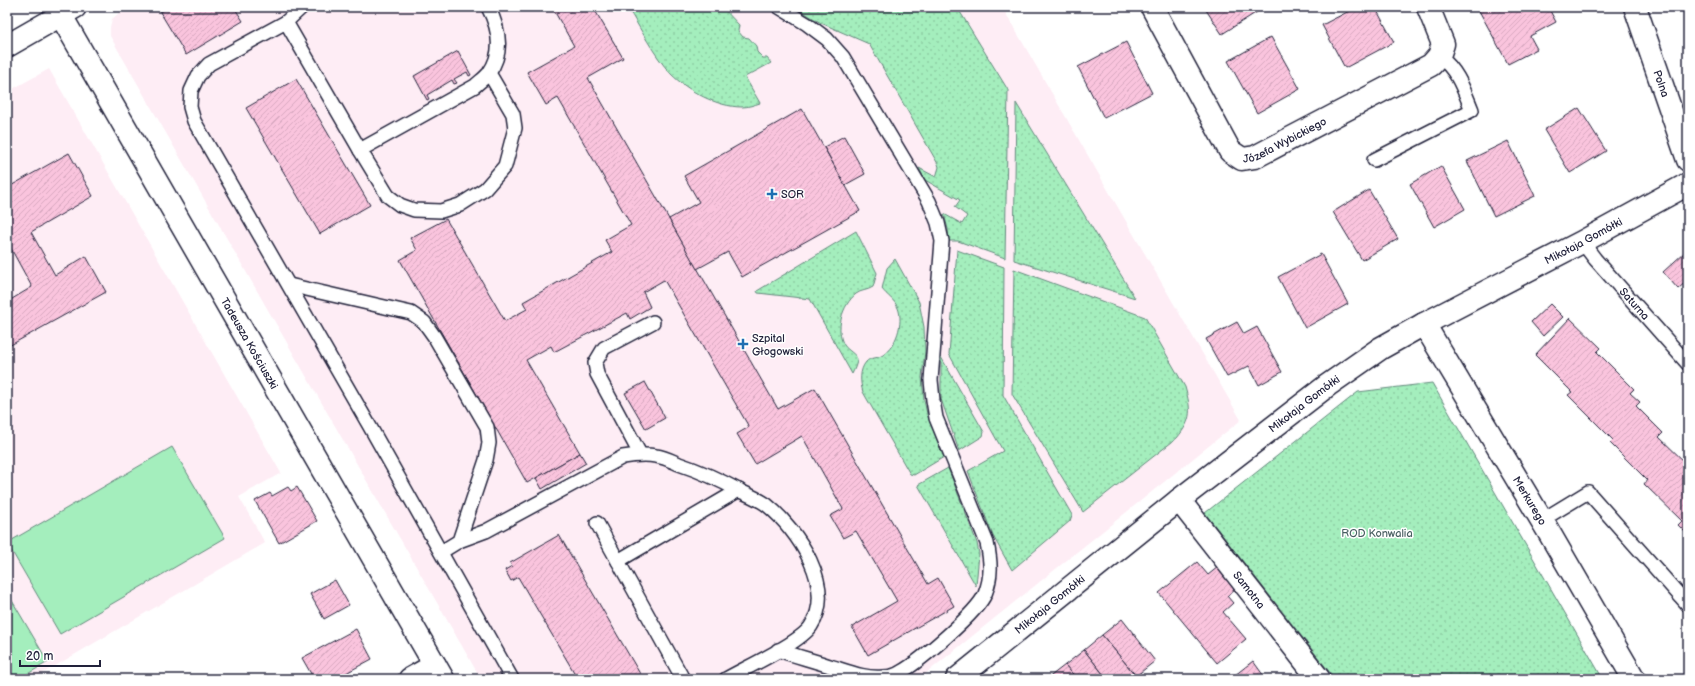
<svg xmlns="http://www.w3.org/2000/svg" width="1695" height="686" viewBox="0 0 1695 686" font-family="'Balsamiq Sans',sans-serif">
<defs>
<pattern id="grass-dots" width="8" height="8" patternUnits="userSpaceOnUse"><rect width="8" height="8" fill="#a4eebd"/><path d="M2 2h.1M6 6h.1" fill="none" stroke="#8dcca3" stroke-width="1.8" stroke-linecap="round"/></pattern>
<pattern id="building-hatch" width="6" height="6" patternUnits="userSpaceOnUse"><rect width="6" height="6" fill="#fac4dd"/><path d="M-1 1l2-2M0 6l6-6M5 7l2-2" fill="none" stroke="#d6a8bf"/></pattern>
</defs>
<rect width="100%" height="100%" fill="#fff"/>
<filter id="ink" filterUnits="userSpaceOnUse"><feTurbulence type="fractalNoise" baseFrequency=".025" numOctaves="2"/><feDisplacementMap in="SourceGraphic" scale="8" xChannelSelector="R" yChannelSelector="G"/><feConvolveMatrix kernelMatrix="1 2 1 2 8 2 1 2 1" color-interpolation-filters="sRGB"/></filter>
<g filter="url(#ink)">
<g fill="#feedf5">
<polygon points="128,7 1002,7 1241,420 919,679 481,679 110,36 110,27 112,19 119,13"/>
<polygon points="49,69 281,473 239,497 265,543 33,679 7,679 7,92"/>
</g>
<g fill="url(#grass-dots)" stroke="#63887c">
<path d="M627,7H722L739,25L738,31L743,37L749,38L756,46L757,52L763,58H767L771,63L745,77L760,103C754,105 748,107 742,107C717,107 688,91 671,74C653,54 641,29 627,7Z"/>
<polygon points="795,7 957,7 1008,90 1005,258 958,241 949,241 948,229 944,214 962,224 967,216 955,207 960,200 925,180 919,168 936,177 939,167 938,164 869,44 821,23"/>
<polygon points="1016,103 1135,298 1014,260"/>
<path d="M856,231L877,273L873,287C867,291 861,290 856,294C842,305 835,330 844,345C847,350 856,354 857,359C857,364 854,370 852,374L810,299L758,293L757,291Z"/>
<polygon points="957,250 1004,267 1003,395 1072,515 1070,521 1012,570 993,536 968,471 1003,451 949,354"/>
<path d="M895,259L919,302L924,327L925,351L922,377L924,400L927,414L944,457L914,475L910,474L863,392C860,383 859,370 866,362C870,357 877,359 883,355C896,346 904,323 898,308C894,299 887,296 882,289L887,268Z"/>
<path d="M1014,269L1145,317L1185,387C1191,409 1193,419 1177,438L1083,512L1012,394Z"/>
<polygon points="941,357 984,432 983,436 959,451 941,399"/>
<polygon points="1432,383 1603,679 1604,679 1335,679 1205,513 1358,392"/>
<polygon points="948,468 977,543 979,554 976,586 918,485"/>
</g>
<g fill="#a4eebd" stroke="#63887c">
<polygon points="172,447 225,538 60,634 7,543"/>
<polygon points="7,592 48,662 19,679 7,679"/>
</g>
<g fill="url(#building-hatch)" stroke="#22223b">
<polygon points="169,7 234,7 243,21 186,55 160,12"/>
<polygon points="552,7 593,7 623,58 588,78 778,409 815,388 928,584 938,578 954,606 868,655 852,627 897,601 856,531 843,538 830,516 843,509 802,436 755,464 737,434 749,427 664,280 643,292 650,307 630,319 627,313 554,352 551,346 526,360 580,453 527,483 400,260 417,250 410,238 446,219 505,321 527,309 523,302 612,252 605,240 631,225 558,98 546,105 527,72 574,46"/>
<polygon points="1204,7 1254,7 1257,12 1222,34"/>
<polygon points="1357,7 1375,7 1394,42 1345,68 1322,25"/>
<polygon points="1477,7 1548,7 1556,22 1530,36 1537,49 1508,64"/>
<polygon points="1271,37 1300,89 1257,113 1228,61"/>
<polygon points="1126,42 1152,93 1104,118 1078,67"/>
<polygon points="458,51 471,75 469,76 467,72 454,79 457,83 454,84 452,80 427,95 429,99 427,100 414,76"/>
<polygon points="296,79 370,205 320,234 246,108"/>
<polygon points="1579,108 1606,151 1570,173 1544,130"/>
<polygon points="802,109 860,211 742,277 728,252 697,269 669,219 699,202 684,176"/>
<polygon points="844,136 865,174 845,185 824,147"/>
<polygon points="1508,141 1535,196 1494,216 1467,161"/>
<polygon points="69,153 93,196 31,232 55,275 86,256 106,292 7,347 7,302 32,287 9,245 7,245 7,200 9,199 7,195 7,188"/>
<polygon points="1441,166 1465,209 1434,227 1410,184"/>
<polygon points="1369,190 1398,239 1362,260 1333,212"/>
<polygon points="1685,252 1688,256 1688,280 1678,289 1663,272"/>
<polygon points="1321,254 1348,304 1305,328 1278,277"/>
<polygon points="1550,304 1563,317 1543,336 1531,322"/>
<polygon points="1570,318 1601,348 1597,352 1634,389 1630,393 1640,402 1636,406 1663,433 1659,437 1688,465 1688,535 1678,525 1682,521 1644,484 1647,480 1610,443 1613,440 1568,395 1572,392 1535,355"/>
<polygon points="1237,322 1244,334 1257,327 1282,372 1259,385 1249,366 1227,377 1206,339"/>
<polygon points="645,382 665,418 646,429 625,393"/>
<polygon points="580,453 586,463 542,489 536,478"/>
<polygon points="288,487 291,491 297,487 317,521 279,543 255,501 270,493 272,496"/>
<polygon points="559,535 643,679 578,679 518,577 511,581 505,570 512,566 510,563"/>
<polygon points="1197,562 1208,575 1218,567 1236,588 1227,596 1233,603 1223,612 1246,639 1217,663 1159,593"/>
<polygon points="335,580 349,605 324,619 310,594"/>
<polygon points="1122,619 1155,661 1136,676 1102,635"/>
<polygon points="356,629 372,659 335,679 314,679 302,658"/>
<polygon points="1102,635 1136,676 1133,679 1107,679 1084,650"/>
<polygon points="1084,650 1107,679 1077,679 1065,665"/>
<polygon points="1253,661 1266,679 1230,679"/>
<polygon points="1065,665 1077,679 1047,679"/>
</g>
<g fill="none" stroke-linecap="round" stroke-linejoin="round">
<defs>
<g id="service">
<path d="M488,7C499,28 504,52 489,73C485,78 479,82 475,86L360,150L388,196L400,205L414,210L441,211L460,205L485,189L505,166L515,128L513,114L489,73"/>
<polyline points="286,22 302,7"/>
<polyline points="360,150 286,22 209,64 198,76 191,91 190,107 194,121 369,425 512,679"/>
<path d="M1374,160L1472,110C1463,88 1458,71 1439,56"/>
<path id="s1" d="M1582,242L1595,259L1688,364"/>
<polyline points="289,285 411,313 424,322 434,336 487,427 489,443 486,460 459,541 441,552"/>
<polyline points="640,454 597,374 595,363 604,348 653,322"/>
<polyline points="1542,520 1588,492 1688,605"/>
<polyline points="597,523 683,679"/>
<path d="M459,541L486,531L623,457C635,455 644,454 656,456C664,457 672,461 679,464C700,471 720,480 740,491C749,495 759,499 767,505C798,530 836,587 811,626C800,643 745,668 726,679"/>
<polyline points="618,561 739,490"/>
<path d="M778,650C796,656 815,661 833,667C849,672 867,679 883,677C889,677 897,675 901,672C919,662 978,612 985,594C992,576 991,562 987,543L936,418L933,400L931,380L942,241L938,223L929,201L843,57L827,39L807,24L779,7"/>
</g>
<g id="minor">
<path id="s2" d="M1152,7L1230,151L1242,159L1255,157L1431,65L1439,56L1443,44L1428,7"/>
<path id="s3" d="M1635,7L1688,160"/>
<polyline points="7,46 75,7"/>
<path id="s4" d="M1424,324L1547,529L1634,679"/>
<path id="s5" d="M1179,500L1319,679"/>
<polyline points="410,679 435,665"/>
<path id="s6" d="M957,679L1179,500L1328,385L1381,348L1424,324L1582,242L1688,184"/>
</g>
<g id="tertiary">
<path id="s7" d="M56,7L443,679"/>
</g>
</defs>
<use href="#service" stroke="#22223b" stroke-width="16"/>
<use href="#minor" stroke="#22223b" stroke-width="25"/>
<use href="#tertiary" stroke="#22223b" stroke-width="25"/>
<use href="#service" stroke="#fff" stroke-width="13"/>
<use href="#minor" stroke="#fff" stroke-width="22"/>
<use href="#tertiary" stroke="#fff" stroke-width="22"/>
</g>
</g>
<g fill="#1f6fb2" stroke="#fff" stroke-width="1.5">
<path d="M770 188h4v4h4v4h-4v4h-4v-4h-4v-4h4z"/>
<path d="M741 338h4v4h4v4h-4v4h-4v-4h-4v-4h4z"/>
</g>
<g text-anchor="middle" stroke-width="3" stroke-linejoin="round" paint-order="stroke">
<g font-size="11" fill="#22223b" stroke="#fff">
<text dy="4" stroke="none"><textPath href="#s3" startOffset="81">Polna</textPath></text>
<text dy="4" stroke="none"><textPath href="#s2" startOffset="225">Józefa Wybickiego</textPath></text>
<text dy="4" stroke="none"><textPath href="#s6" startOffset="767">Mikołaja Gomółki</textPath></text>
<text dy="4" stroke="none"><textPath href="#s1" startOffset="81">Saturna</textPath></text>
<text dy="4" stroke="none"><textPath href="#s7" startOffset="388">Tadeusza Kościuszki</textPath></text>
<text dy="4" stroke="none"><textPath href="#s6" startOffset="443">Mikołaja Gomółki</textPath></text>
<text dy="4" stroke="none"><textPath href="#s4" startOffset="206">Merkurego</textPath></text>
<text dy="4" stroke="none"><textPath href="#s5" startOffset="114">Samotna</textPath></text>
<text dy="4" stroke="none"><textPath href="#s6" startOffset="119">Mikołaja Gomółki</textPath></text>
</g>
<g font-size="11" fill="#22223b" stroke="#fff" text-anchor="start">
<text x="781" y="198">SOR</text>
<text x="752" y="342">Szpital<tspan x="752" dy="13">Głogowski</tspan></text>
</g>
<g font-size="11" fill="#495f62" stroke="#fff">
<text x="1377" y="537">ROD Konwalia</text>
</g>
</g>
<rect width="1695" height="686" fill="none" stroke="#fff" stroke-width="24"/>
<rect x="12" y="12" width="1671" height="662" fill="none" stroke="#22223b" stroke-width="1.5" filter="url(#ink)"/>
<path d="M20 660v6h80v-6" fill="none" stroke="#22223b" stroke-width="2"/>
<text x="26" y="660" font-size="12" fill="#22223b" stroke="#ffffff" stroke-width="3" paint-order="stroke">20 m</text>
</svg>
